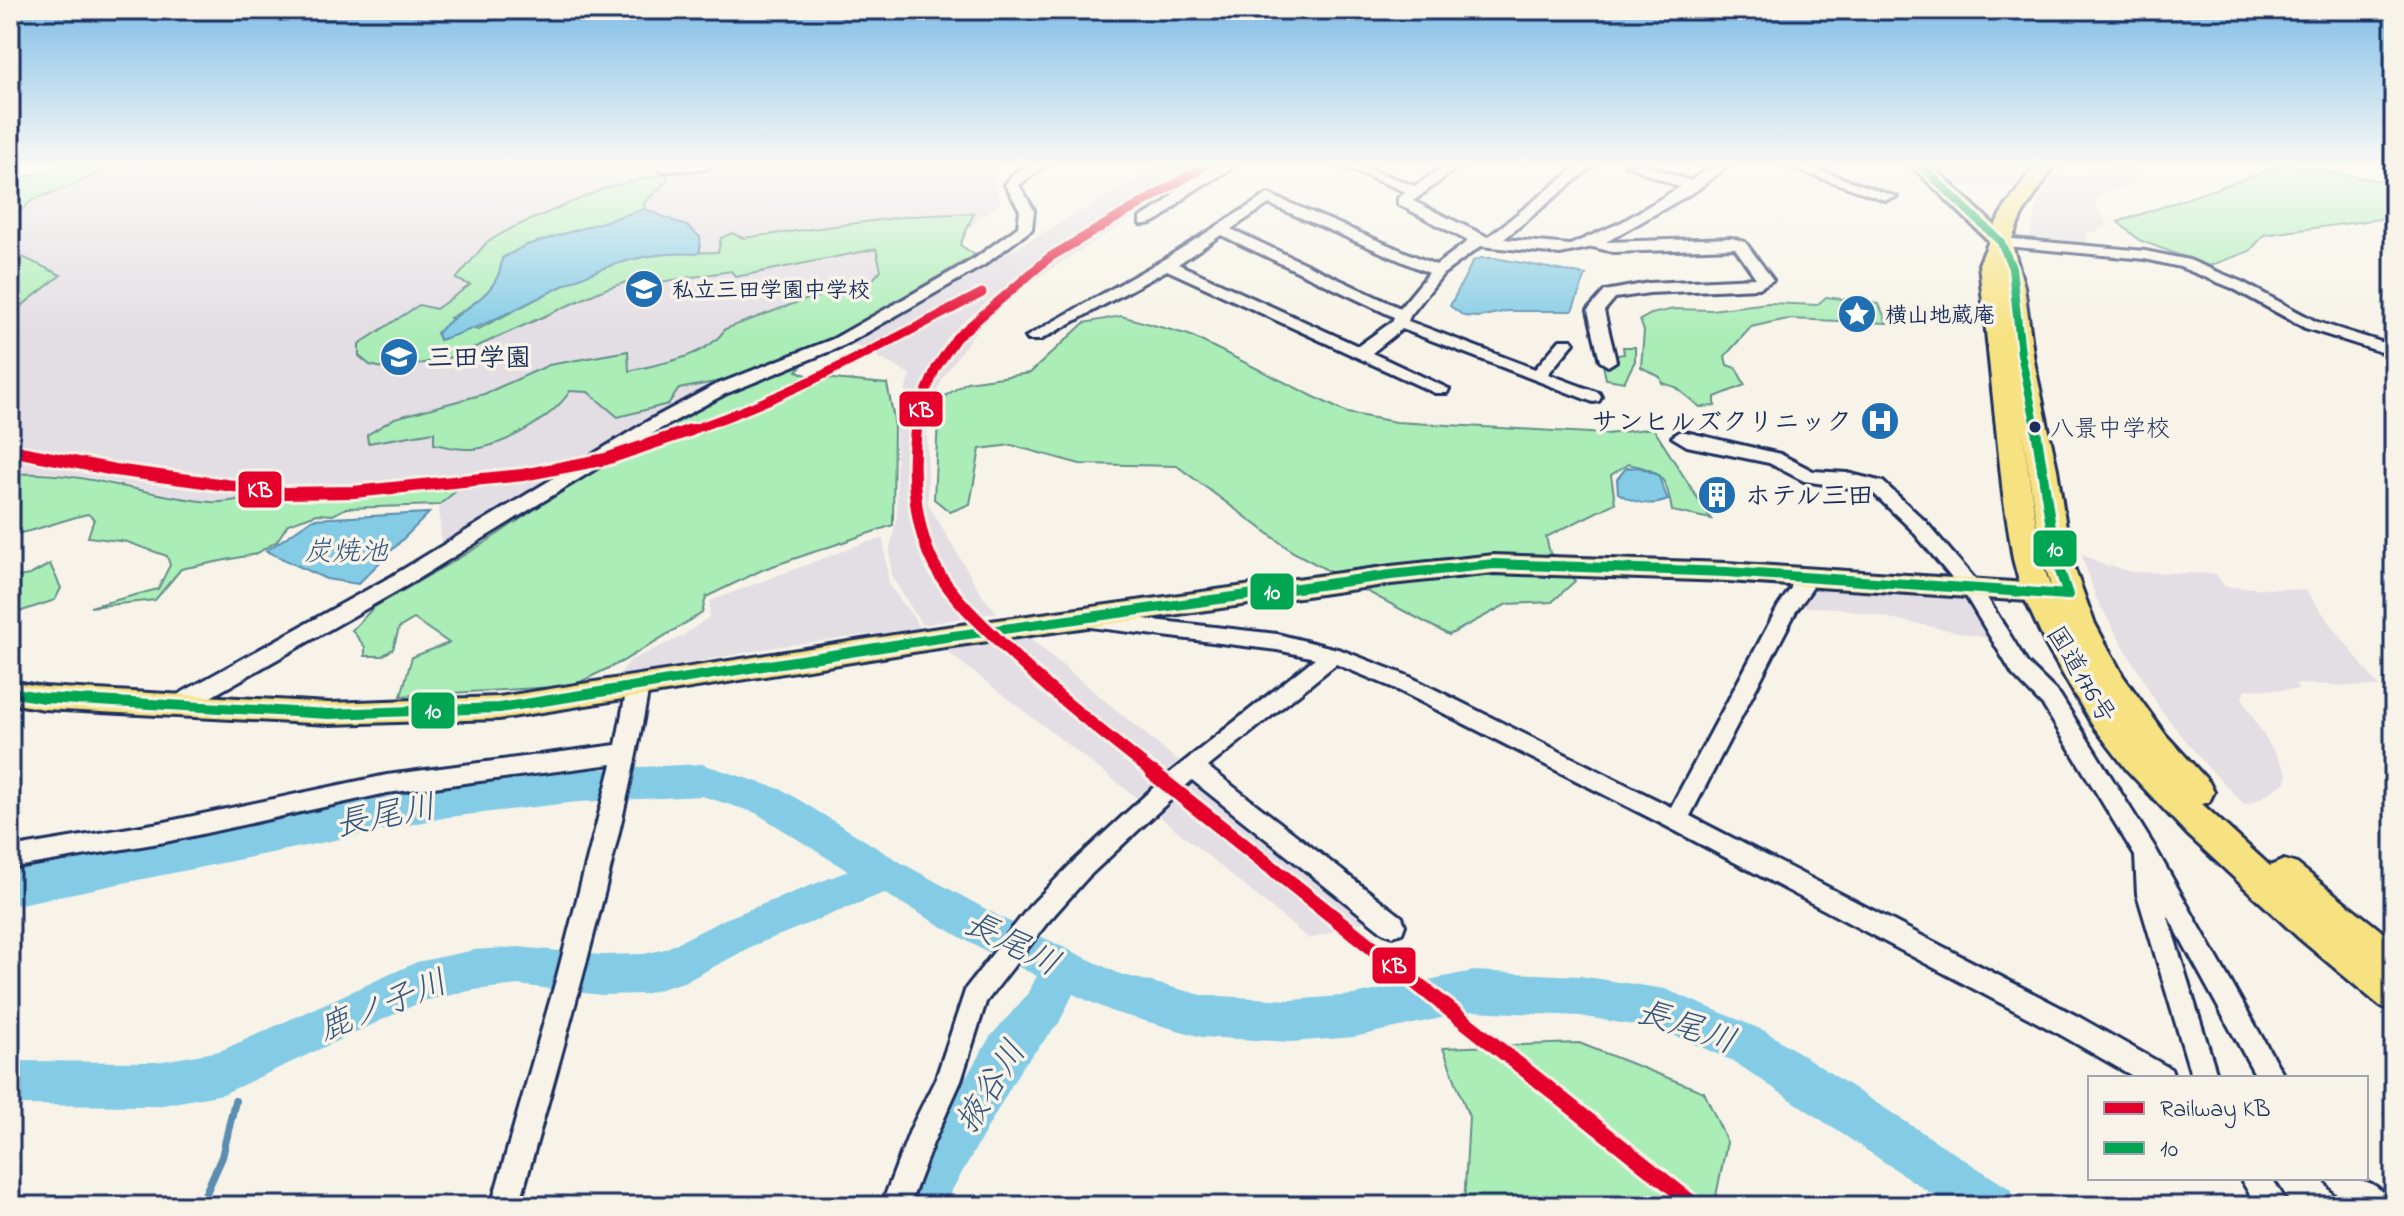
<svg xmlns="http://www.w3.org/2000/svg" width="2404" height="1216" viewBox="0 0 2404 1216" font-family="'Indie Flower','Klee One',sans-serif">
<rect width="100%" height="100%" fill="#f7f3e8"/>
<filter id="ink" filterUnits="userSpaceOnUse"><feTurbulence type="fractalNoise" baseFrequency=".0125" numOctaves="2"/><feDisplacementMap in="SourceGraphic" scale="16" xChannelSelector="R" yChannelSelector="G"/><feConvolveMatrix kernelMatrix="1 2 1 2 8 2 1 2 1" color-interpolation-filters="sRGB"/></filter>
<g filter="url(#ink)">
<g fill="#e3dde4">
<polygon points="72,165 993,165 993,181 1001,202 970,227 960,245 975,255 952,270 820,345 673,403 510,505 441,543 439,505 455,491 262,492 240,501 211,503 93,478 48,472 17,474 10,467 10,184 24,177"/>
<polygon points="1161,165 1218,165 1047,271 997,307 971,337 942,379 927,420 928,504 983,597 997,612 922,625 892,577 890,548 897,517 896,425 910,374 851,343"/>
<polygon points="1936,165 2031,165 2016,187 1955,185 1934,167"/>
<polygon points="2123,167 2145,175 2137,182 2099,196 2095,203 2108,227 2086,234 2088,245 2029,242 2038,204 2054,176 2078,176"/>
<polygon points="883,539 889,585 921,628 780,646 617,677 631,660 681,637 709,617 710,601 867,542"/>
<polygon points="2081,553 2109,568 2110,565 2130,572 2216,574 2225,587 2305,590 2379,687 2295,684 2299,690 2245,689 2242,697 2254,719 2287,773 2286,782 2254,802 2244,804 2205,764 2160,709 2096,598"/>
<polygon points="1813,586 1969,595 1997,640 1840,608 1805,607 1802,602"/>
<polygon points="1029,638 1178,761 1141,801 945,650"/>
<polygon points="1192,782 1208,787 1363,908 1367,921 1309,939 1156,813"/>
</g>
<g fill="#abedb7" stroke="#638e8a" stroke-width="2">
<polygon points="72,165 145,165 96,174 75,185 34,199 10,220 10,184 24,177"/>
<polygon points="2285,165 2394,183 2394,217 2264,235 2250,251 2209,266 2139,240 2118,222"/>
<path d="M668,173V180L644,203L645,209L525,246L502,258C500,289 475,304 450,318L477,330L594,269L654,254L718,252L721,238L732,233L743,238L910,216L974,213L960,245L975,255L820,345L797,371L811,377L887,384L894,419L893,525L764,569L706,597L702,613L623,661L572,686L401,696L412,657L449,643L414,619L399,628L393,649L382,656H365V647L352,630L373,608L483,544L586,475L726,394L730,379L679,389L668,404L618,417L588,392L570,391C553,418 499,450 466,449C456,449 445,446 434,444V432L368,443L367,435L395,418L484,394L549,365L628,351L629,371C659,364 708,357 725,329L801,301L869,284L881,270L876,249L736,277L731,271L654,283L648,275L605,289L456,356L391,370L370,365L359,356V344L419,305L436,309L470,285L456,279L487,242L514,227L605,188Z"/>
<polygon points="10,223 15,228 10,244 20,256 61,275 10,315"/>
<polygon points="1826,297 1879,304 1887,323 1789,319 1773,322 1751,327 1725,356 1727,365 1736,368 1745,385 1715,397 1715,406 1700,407 1675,387 1662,383 1660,377 1641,367 1644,331 1640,320 1651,314 1674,309 1711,310 1768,303 1817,305"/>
<path d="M1121,316L1189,335L1347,413L1396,422L1607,434L1653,428L1711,519L1672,511C1666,477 1662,471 1628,464L1611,475L1615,503L1546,537L1550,553L1575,581L1552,602L1507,604L1449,635L1293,552L1177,466L1080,464L1011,445L980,449L970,504L950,512L934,499L939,400L967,382L1030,373L1084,323Z"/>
<polygon points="1623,347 1635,347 1635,361 1624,382 1606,379 1603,365 1613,365 1612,356 1624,354"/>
<path d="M10,467L17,474C89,471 142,496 210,502C235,504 257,493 281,490C336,485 391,483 446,484L456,491L439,505L346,508L333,515L317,514L288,524L277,541L256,554L181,569L155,600L90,607L158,589L170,565L167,556L127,542L88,537L94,519L88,514C61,520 37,531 10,535Z"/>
<polygon points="50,564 61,588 55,600 10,615 10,578 30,575"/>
<polygon points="1579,1043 1704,1092 1727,1142 1714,1206 1653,1206 1632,1195 1619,1206 1464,1206 1469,1117 1443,1048"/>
</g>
<g fill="#84cbe5" stroke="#5a8daf" stroke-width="2">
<path d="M645,209L689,227L700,237V251L696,254C596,247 530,315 439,340L437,333C459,308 500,297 502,259L524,246Z"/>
<polygon points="1481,258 1495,258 1586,275 1572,311 1508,311 1478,317 1464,316 1450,306 1473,261"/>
<path d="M1639,467L1658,475L1668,500C1651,507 1633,503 1618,493L1617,479L1626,468Z"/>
<polygon points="429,513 358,584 326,579 266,551 313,519"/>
</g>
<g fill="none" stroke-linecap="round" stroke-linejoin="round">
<polyline stroke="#5a8daf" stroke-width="8" points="200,1206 222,1157 235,1101"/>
<polygon fill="#84cbe5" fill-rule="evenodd" points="702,764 783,790 900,862 1004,919 1120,974 1202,995 1291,1000 1354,995 1473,971 1580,976 1665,989 1765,1031 2010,1189 2017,1206 1950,1206 1733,1061 1662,1030 1580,1016 1473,1011 1354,1037 1291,1042 1202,1037 1113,1012 1073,994 1059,1023 1022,1067 943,1206 892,1206 899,1189 990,1037 1027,995 1037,976 974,945 884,893 755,945 687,981 644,994 601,995 518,985 474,990 423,1001 223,1094 157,1106 10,1105 10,1061 157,1062 220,1051 417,962 474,950 518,947 601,955 644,954 665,949 725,919 848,871 756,813 702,796 578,802 448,817 10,906 10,870 448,785 578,770"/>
<defs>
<g id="minor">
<polygon points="658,165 712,165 706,169 664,171 659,170"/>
<polygon points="1029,165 1046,165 1019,185 1034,210 1032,229 984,265 845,345 725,394 660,429 406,586 186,711 178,713 170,711 167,705 170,699 392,576 648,421 713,386 833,339 974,259 1018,227 1020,210 1005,185 1012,175"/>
<path d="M1218,165H1235C1223,176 1206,182 1192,192C1176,202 1161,227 1140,224V218L1163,204L1180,187Z"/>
<path d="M1339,165H1359L1415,186L1446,165H1461L1413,201L1488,237L1579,165H1594L1504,239L1570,245L1622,222L1680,187L1626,165H1646L1690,181L1714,165H1729L1697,190L1606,242L1732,238L1745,242L1773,280L1759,288L1649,293L1615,298L1604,311L1616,361L1608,366L1600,361L1588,310L1605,291L1649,283L1756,278L1735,248L1613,252L1593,247L1560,254L1481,246L1443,274L1410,316L1408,321L1535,369L1560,340H1572L1574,343L1548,374L1599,393L1601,397L1599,401L1593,402L1402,329L1372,353L1449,389L1447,393H1435L1167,270L1040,340H1028L1026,337L1166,258L1268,194L1436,265L1468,241L1398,204V198L1406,192ZM1269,204L1429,273L1400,308L1231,229ZM1221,235L1394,317L1393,321L1358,346L1178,264Z"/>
<polygon points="1783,165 1804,165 1897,197 1885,200"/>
<polygon points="2001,238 2145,251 2189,260 2242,282 2317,322 2394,346 2394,356 2305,328 2232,288 2180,267 2145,259 1996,245 1996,239"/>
<polygon points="1681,431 1780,454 1813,471 1847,473 1883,482 1925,521 1978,583 2027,663 2060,695 2154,846 2285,1078 2257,1078 2167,914 2218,1078 2192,1078 2137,894 2135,856 2044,707 2013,675 1964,593 1911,529 1871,491 1804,481 1769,463 1687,446 1672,437"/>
<polygon points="1803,570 1813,577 1811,590 1796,611 1690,816 2079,1017 2171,1069 2174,1078 2136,1078 2061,1035 1668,827 1394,688 1336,664 1208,767 1402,917 1405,925 1402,933 1393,936 1384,933 1192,780 1088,877 1047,923 986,1002 961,1081 933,1143 909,1206 881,1206 911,1128 936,1078 966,988 1029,907 1072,863 1166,776 1315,658 1277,650 1090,627 1083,625 1080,620 1083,615 1090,613 1277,634 1341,650 1408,676 1671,807 1778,607 1791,588 1793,577"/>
<path d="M638,679L645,681L649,687C618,862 567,1034 519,1206H491L556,980L612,764L387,793L165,842L10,868V848L165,822L387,775L616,745L627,687L631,681Z"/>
<polygon points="2240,1178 2272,1178 2289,1206 2257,1206"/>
<path d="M2326,1178C2353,1178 2379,1177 2391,1206C2364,1206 2338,1207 2326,1178Z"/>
</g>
<g id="major">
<polygon points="1911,165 1931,165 2008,238 2011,242 2008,246 1994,246"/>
<polygon points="1494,555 1727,563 2058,585 2067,588 2071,594 2067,600 2058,603 1727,581 1494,573 1391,584 932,649 499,719 329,724 44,709 10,703 10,681 44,687 329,703 499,697 932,629 1391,566"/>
</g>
<path id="highway" d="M2035,165H2055L2022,215L2011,241L2024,286L2034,361L2057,469L2071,559L2094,622L2123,676L2165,734L2209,782L2214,792L2209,802L2202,804L2270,866L2284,860L2297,864L2394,941V1011L2380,1006L2300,939L2187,834L2127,770L2091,723L2046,645L2022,593L2013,559L2003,495L1979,264L2000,215ZM2021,421L2040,548L2055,600L2041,559Z"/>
</defs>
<use href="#minor" stroke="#1b2f5e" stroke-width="6"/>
<use href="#major" stroke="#1b2f5e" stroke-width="6"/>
<use href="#highway" stroke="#1b2f5e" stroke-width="6"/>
<use href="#minor" fill="#f7f3e8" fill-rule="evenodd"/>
<use href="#major" fill="#f7e281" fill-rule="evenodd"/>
<use href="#highway" fill="#f7e281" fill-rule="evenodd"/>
<defs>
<polyline id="bus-1-far1" points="1920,165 2001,242 2012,268 2021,354 2037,432"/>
<polyline id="bus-1" points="10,692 44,698 329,714 499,708 932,639 1391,575 1494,564 1727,572 2068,595 2056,559 2036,430"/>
</defs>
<use href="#bus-1-far1" stroke="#f7f3e8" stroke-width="13"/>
<use href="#bus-1" stroke="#f7f3e8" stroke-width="16"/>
<use href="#bus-1-far1" stroke="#00a651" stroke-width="8"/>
<use href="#bus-1" stroke="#00a651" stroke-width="10"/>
<defs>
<g id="rail-1-far2">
<path d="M685,432C790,397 884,344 982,293"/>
<polyline points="915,432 923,399 936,368 956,338 1050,257 1207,165"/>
</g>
<g id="rail-1-far1">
<path d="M916,430C910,474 915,534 938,572C952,595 971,614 990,632C1041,685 1098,729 1156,775"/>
<polyline points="10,450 115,470 285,493 353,492 523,475 606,459 691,430"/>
</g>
<polyline id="rail-1" points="1153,773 1696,1206"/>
</defs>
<use href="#rail-1-far2" stroke="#f7f3e8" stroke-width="14"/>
<use href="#rail-1-far1" stroke="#f7f3e8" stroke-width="18"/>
<use href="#rail-1" stroke="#f7f3e8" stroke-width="21"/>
<use href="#rail-1-far2" stroke="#e4002b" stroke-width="9"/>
<use href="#rail-1-far1" stroke="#e4002b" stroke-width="12"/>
<use href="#rail-1" stroke="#e4002b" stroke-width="15"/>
</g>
</g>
<linearGradient id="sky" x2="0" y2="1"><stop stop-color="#80bde7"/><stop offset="0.49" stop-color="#fbfaf5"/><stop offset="1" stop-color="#fbfaf5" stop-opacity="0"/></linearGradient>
<rect width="2404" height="336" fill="url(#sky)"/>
<defs>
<symbol id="school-disc" viewBox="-11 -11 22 22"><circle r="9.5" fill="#1f6fb2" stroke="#f7f3e8"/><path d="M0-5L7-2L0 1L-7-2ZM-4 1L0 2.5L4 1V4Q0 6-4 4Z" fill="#fff"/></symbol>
<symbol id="sight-disc" viewBox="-11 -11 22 22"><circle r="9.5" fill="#1f6fb2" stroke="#f7f3e8"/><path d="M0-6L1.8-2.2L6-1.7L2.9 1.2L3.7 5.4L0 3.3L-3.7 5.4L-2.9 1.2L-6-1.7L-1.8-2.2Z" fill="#fff"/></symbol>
<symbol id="hospital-disc" viewBox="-11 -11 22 22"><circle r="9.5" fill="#1f6fb2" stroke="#f7f3e8"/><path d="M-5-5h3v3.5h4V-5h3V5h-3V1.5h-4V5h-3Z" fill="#fff"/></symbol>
<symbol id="building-disc" viewBox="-11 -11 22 22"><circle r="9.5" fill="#1f6fb2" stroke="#f7f3e8"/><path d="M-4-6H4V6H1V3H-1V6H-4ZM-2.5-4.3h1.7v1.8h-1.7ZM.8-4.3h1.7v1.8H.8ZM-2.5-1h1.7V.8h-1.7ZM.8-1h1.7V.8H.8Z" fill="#fff"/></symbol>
</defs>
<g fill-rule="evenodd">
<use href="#school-disc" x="622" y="267" width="44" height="44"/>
<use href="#sight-disc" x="1835" y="292" width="44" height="44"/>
<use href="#school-disc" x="377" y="335" width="44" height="44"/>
<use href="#hospital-disc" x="1858" y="399" width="44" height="44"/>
<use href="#building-disc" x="1695" y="473" width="44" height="44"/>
</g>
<circle fill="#1b2f5e" stroke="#f7f3e8" stroke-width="3" cx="2035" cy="427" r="7"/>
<g text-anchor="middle" stroke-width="7" stroke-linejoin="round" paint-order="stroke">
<g font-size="22" font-weight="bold" fill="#1b2f5e" stroke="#f7f3e8" text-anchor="start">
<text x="672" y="297">私立三田学園中学校</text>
<text x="1885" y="322">横山地蔵庵</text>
</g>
<g font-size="24" fill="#1b2f5e" stroke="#f7f3e8" text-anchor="start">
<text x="2050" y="436">八景中学校</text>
</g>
<g font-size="26" font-weight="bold" fill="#1b2f5e" stroke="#f7f3e8" text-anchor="start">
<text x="427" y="366">三田学園</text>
<text x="1852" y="430" text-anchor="end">サンヒルズクリニック</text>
<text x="1745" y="504">ホテル三田</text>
</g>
<g font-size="26" fill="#1b2f5e" stroke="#f7f3e8">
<text transform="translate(2082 674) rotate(59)" y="9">国道176号</text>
</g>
<g font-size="28" font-style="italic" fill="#355680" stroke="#f7f3e8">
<text x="346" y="560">炭焼池</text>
</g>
<g font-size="34" font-style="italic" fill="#355680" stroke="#f7f3e8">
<text transform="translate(385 814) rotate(-11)" y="12">長尾川</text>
<text transform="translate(1013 942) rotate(27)" y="12">長尾川</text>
<text transform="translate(382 1004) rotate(-22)" y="12">鹿ノ子川</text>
<text transform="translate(1687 1025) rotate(19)" y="12">長尾川</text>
<text transform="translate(989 1086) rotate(-58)" y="12">掖谷川</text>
</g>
</g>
<g stroke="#f7f3e8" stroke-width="3">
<rect x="898" y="390" width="46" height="38" rx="8" fill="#e4002b"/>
<rect x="237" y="470" width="46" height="39" rx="8" fill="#e4002b"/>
<rect x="2032" y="529" width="46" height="39" rx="8" fill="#00a651"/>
<rect x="1249" y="572" width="46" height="39" rx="8" fill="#00a651"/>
<rect x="410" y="691" width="46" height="39" rx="8" fill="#00a651"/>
<rect x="1371" y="946" width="46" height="39" rx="8" fill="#e4002b"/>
</g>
<g font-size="22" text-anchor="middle" font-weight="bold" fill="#fff">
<text x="921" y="417">KB</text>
<text x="260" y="497">KB</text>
<text x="2055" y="556">10</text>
<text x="1272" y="599">10</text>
<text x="433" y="718">10</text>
<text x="1394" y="973">KB</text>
</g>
<rect width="2404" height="1216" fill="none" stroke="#f7f3e8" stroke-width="40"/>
<rect x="20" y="20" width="2364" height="1176" fill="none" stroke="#1b2f5e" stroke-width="3" filter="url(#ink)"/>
<rect x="2088" y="1076" width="280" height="104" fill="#f7f3e8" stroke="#9fa5b1" stroke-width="2"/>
<rect x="2104" y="1102" width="40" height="12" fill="#e4002b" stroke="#9fa5b1" stroke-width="2"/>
<text x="2160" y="1116" font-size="24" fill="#1b2f5e">Railway KB</text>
<rect x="2104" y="1142" width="40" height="12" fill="#00a651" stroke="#9fa5b1" stroke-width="2"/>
<text x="2160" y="1156" font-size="24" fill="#1b2f5e">10</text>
</svg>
